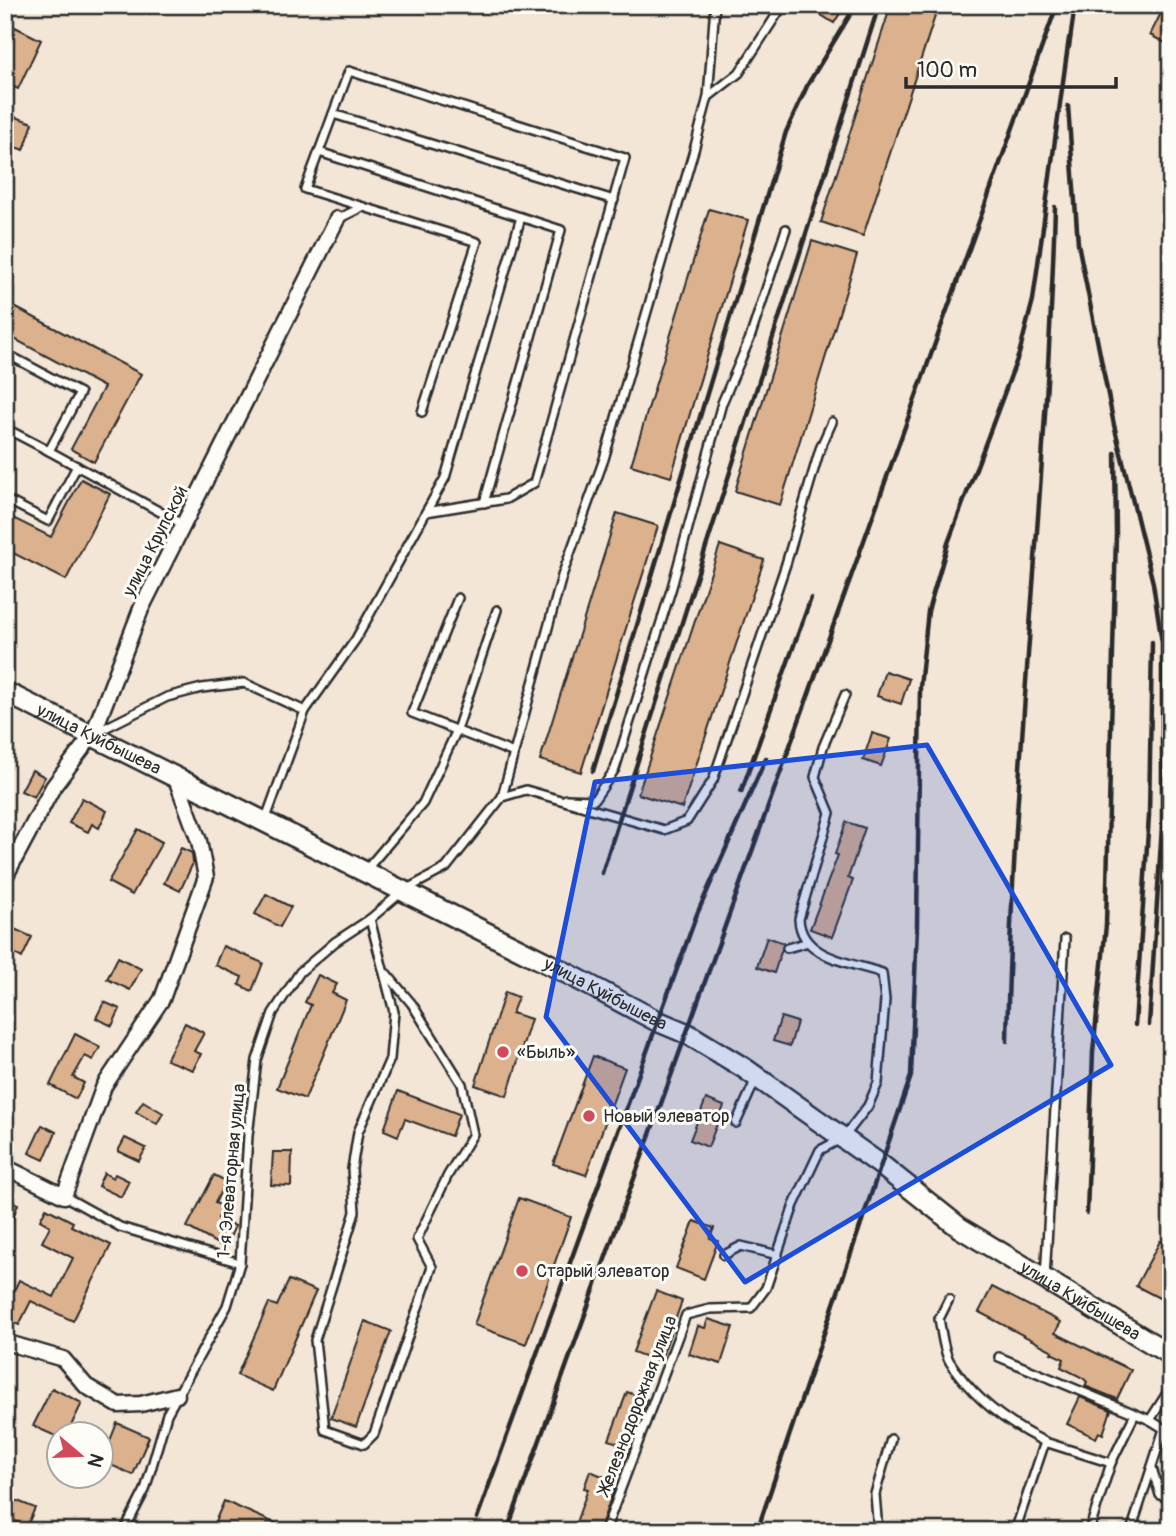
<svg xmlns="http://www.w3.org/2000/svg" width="1176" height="1536" viewBox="0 0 1176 1536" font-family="Pangolin,sans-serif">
<rect width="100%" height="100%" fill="#f3e6d7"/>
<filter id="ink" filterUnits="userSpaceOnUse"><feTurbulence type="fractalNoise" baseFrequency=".0143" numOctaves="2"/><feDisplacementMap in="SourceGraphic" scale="14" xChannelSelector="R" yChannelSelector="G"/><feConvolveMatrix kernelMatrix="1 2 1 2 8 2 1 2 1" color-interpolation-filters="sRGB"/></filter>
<g filter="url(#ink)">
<g fill="#dcb18d" stroke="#2b2b2b" stroke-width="2">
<polygon points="805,5 845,5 834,23"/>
<polygon points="891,5 924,5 937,10 863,236 821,222"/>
<polygon points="1165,5 1171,5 1171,46 1150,35"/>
<polygon points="15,27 41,40 18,89 5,83 5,47"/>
<polygon points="10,115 33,123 24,150 5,144"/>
<polygon points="709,209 748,220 671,477 631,465"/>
<polygon points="812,241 857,255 780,505 735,491"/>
<polygon points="5,302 141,374 94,462 71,449 104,387 5,334"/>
<polygon points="81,479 110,494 66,580 5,549 5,514 51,537"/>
<polygon points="617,513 658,526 581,772 540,760"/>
<polygon points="720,545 764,560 682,808 638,794"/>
<polygon points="885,671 909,679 901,704 877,696"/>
<polygon points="872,733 891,739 881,766 863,760"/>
<polygon points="32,770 45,777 34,797 21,791"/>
<polygon points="82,798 107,811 99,828 92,824 88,832 69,823"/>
<polygon points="846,822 865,828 848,878 853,880 832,937 810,929 838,855 835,854"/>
<polygon points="138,829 162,842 132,895 108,882"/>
<polygon points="181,848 192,853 193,863 180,891 164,883"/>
<polygon points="266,894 291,907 280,927 255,914"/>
<polygon points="10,927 32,937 22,958 5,949 5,937"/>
<polygon points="767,937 784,943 774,973 757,967"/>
<polygon points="223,946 263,963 252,991 239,985 242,977 215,965"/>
<polygon points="118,957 141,969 130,990 107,979"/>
<polygon points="318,975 337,984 332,993 346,1000 305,1099 277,1088 311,1005 305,1002"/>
<polygon points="505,992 518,997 512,1013 531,1019 507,1096 475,1085"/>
<polygon points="104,1002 120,1009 112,1026 96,1018"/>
<polygon points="781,1017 797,1022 790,1046 773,1041"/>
<polygon points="185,1023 204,1033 194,1051 201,1054 193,1070 166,1060"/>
<polygon points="75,1034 100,1047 93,1060 85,1056 73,1077 84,1083 76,1099 50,1085"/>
<polygon points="593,1056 625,1068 586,1175 553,1164"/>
<polygon points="398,1091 459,1114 451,1136 405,1119 398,1136 384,1130"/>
<polygon points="706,1099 724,1106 708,1147 690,1140"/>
<polygon points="143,1101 163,1113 157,1124 136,1112"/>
<polygon points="42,1125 56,1132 44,1160 29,1153"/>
<polygon points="125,1138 146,1148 139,1161 118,1151"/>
<polygon points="273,1152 292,1152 291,1186 271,1185"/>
<polygon points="104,1173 113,1178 115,1174 129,1181 121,1197 98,1186"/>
<polygon points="214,1175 226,1181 215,1203 224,1207 218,1218 235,1226 225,1248 187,1227"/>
<polygon points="519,1198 571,1217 526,1344 474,1325"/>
<polygon points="5,1199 18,1204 7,1234 5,1234"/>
<polygon points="46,1208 73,1222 71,1226 111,1245 73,1321 31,1301 19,1325 5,1319 5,1310 19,1280 54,1297 73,1258 42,1242 50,1226 40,1220"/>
<polygon points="694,1221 714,1228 710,1238 718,1241 704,1279 676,1268"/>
<polygon points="1160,1241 1171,1246 1171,1304 1136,1286"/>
<polygon points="289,1280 316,1291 273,1391 237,1375 269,1303 277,1306"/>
<polygon points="992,1287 1061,1322 1055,1333 1131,1370 1117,1399 1085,1386 1087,1382 1083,1378 1061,1367 1064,1359 1051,1353 1053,1351 979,1312"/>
<polygon points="656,1291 682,1301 660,1362 633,1352"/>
<polygon points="708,1319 733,1327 721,1364 689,1354 698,1326 705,1328"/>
<polygon points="365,1321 391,1331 356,1427 331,1418"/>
<polygon points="52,1388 82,1403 67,1434 60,1434 60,1438 33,1426"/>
<polygon points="627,1392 647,1399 629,1447 609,1440"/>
<polygon points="1080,1397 1111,1410 1103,1434 1099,1432 1096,1438 1067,1424"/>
<polygon points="117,1423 149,1437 133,1475 102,1461"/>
<polygon points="590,1471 610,1479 608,1486 614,1489 599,1531 573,1531 588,1489 584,1488"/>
<polygon points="5,1496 35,1508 27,1526 5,1517"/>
<polygon points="224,1501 293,1531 211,1531"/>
</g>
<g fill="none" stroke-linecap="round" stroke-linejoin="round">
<defs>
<g id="service">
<polyline points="708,97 739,73 783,5"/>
<polyline points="333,114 614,200"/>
<polyline points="319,152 561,230 484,503"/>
<polyline points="338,219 362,207"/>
<polyline points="5,353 80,393 49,451 184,525"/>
<polyline points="5,428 49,451"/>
<polyline points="5,499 48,521 77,466"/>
<polyline points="426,512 445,478 521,217"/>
<polyline points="458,598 412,713 514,753"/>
<polyline points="95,733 167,697 202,688 244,683 305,711"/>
<polyline points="502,797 562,576 604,459 694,150 708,97 715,5"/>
<polyline points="566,799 594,800 615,769 672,587 722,403 750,338 786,229"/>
<polyline points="265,821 305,711 356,639 426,512 506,499 534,483 625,158 349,71 305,189 477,242 422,412"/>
<polyline points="365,871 423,803 457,730 497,610"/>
<polyline points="370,919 394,1012 390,1059 358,1132 352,1169 355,1212 315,1340 325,1430 364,1444 374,1434 432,1267 417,1239 448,1175 473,1134 462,1084 412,1004 387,974"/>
<polyline points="787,948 805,943"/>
<polyline points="736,1123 756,1079"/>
<polyline points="64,1196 120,1227 240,1263"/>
<polyline points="724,1255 741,1246 778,1255"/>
<polyline points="1045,1278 1065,939"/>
<path d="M949,1299L939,1319C942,1332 943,1351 950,1362C973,1398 1008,1424 1045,1442"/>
<polyline points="999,1357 1150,1420 1171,1387"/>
<polyline points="1150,1420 1171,1433"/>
<polyline points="1152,1468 1160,1495 1171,1499"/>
<polyline points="124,1531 145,1490 167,1414 227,1306 240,1263 248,1136 257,1060 273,1013 300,972 335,942 370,919 403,891 446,868 502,797 526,790 664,830 687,821 713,780 786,564 820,449 832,422"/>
<path d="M605,1531L686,1315L710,1309L751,1308L766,1288L794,1205L820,1150L843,1138L868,1106L878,1083L885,1000L882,973C850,962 801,958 799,919L830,813L815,777L823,747L845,695"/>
<polyline points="878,1531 875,1494 891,1439"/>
<polyline points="1015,1531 1045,1442 1111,1463 1135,1414"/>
<polyline points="1089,1531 1111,1463"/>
<polyline points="1131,1531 1164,1429"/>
</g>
<g id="minor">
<polyline points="5,877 53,787 93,734 141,609 337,219"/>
<polyline points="5,1167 64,1196 104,1086 162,999 206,877 199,841 175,776"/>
<polyline points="5,1342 63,1359 86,1386 118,1405 141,1404 177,1395"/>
</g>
<g id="tertiary">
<path id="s1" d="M5,692L557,968L657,1021L688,1034L744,1068L881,1165L960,1228L1171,1355"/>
</g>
</defs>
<use href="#service" stroke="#2b2b2b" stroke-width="12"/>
<use href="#minor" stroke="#2b2b2b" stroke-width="19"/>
<use href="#tertiary" stroke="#2b2b2b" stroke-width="24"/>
<use href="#service" stroke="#fdfcf7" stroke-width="7"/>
<use href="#minor" stroke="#fdfcf7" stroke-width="14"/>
<use href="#tertiary" stroke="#fdfcf7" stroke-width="19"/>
<g stroke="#2b2b2b" stroke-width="4.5">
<polyline points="1069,47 1075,5"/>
<polyline points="1068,106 1078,243 1114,425 1153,583 1162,643 1162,826 1149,1025"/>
<polyline points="593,771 786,132 808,84 856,5"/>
<polyline points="741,792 811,598"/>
<polyline points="602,873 879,5"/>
<polyline points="1135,1025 1149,816 1152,642"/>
<path d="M1007,1041C1013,762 1047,485 1055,207"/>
<polyline points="1087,1213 1093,1052 1106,925 1116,534 1115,453"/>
<polyline points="477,1518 697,914 766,758"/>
<polyline points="507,1531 1057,5"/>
<polyline points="757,1531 911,1076 917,926 920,687 928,611 948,543 1019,354 1033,300 1069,38"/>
</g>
</g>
</g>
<path fill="#1d4ed8" fill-opacity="0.2" stroke="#1d4ed8" stroke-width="5" stroke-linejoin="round" d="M927,745L1111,1065L745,1282L546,1017L595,782Z"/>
<g fill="#d1495b" stroke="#fdfcf7" stroke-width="2.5">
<circle cx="503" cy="1052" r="7"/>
<circle cx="589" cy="1116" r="7"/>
<circle cx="522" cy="1271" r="7"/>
</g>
<g text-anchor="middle" stroke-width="6" stroke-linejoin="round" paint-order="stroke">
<g font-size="18" fill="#2b2b2b" stroke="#fdfcf7">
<text transform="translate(155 541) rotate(-63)" y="6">улица Крупской</text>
<text dy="6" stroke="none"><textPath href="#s1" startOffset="105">улица Куйбышева</textPath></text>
<text dy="6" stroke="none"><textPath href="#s1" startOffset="672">улица Куйбышева</textPath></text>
<text transform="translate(231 1171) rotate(-85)" y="6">1-я Элеваторная улица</text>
<text dy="6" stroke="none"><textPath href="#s1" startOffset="1239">улица Куйбышева</textPath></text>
<text transform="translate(637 1405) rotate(-69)" y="6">Железнодорожная улица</text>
</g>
<g font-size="18" fill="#2b2b2b" stroke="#fdfcf7" text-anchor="start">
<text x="517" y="1058">«Быль»</text>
<text x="603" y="1122">Новый элеватор</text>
<text x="536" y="1277">Старый элеватор</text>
</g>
</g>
<rect width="1176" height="1536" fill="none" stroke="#fdfcf7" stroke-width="28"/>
<rect x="14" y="14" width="1148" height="1508" fill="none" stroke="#2b2b2b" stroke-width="2.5" filter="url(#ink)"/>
<g transform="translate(80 1455) rotate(109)"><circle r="33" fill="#fdfcf7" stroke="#a9a8a5" stroke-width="2"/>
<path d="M0-5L12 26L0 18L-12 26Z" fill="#d1495b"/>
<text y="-10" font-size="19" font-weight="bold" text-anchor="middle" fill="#2b2b2b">N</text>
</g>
<path d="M906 77v10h210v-10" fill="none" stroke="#2b2b2b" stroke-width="3.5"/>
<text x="917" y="77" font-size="21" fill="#2b2b2b" stroke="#fdfcf7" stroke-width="5" paint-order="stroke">100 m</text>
</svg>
